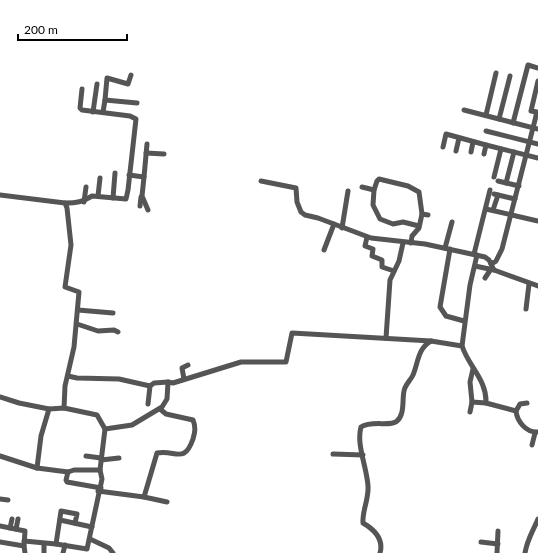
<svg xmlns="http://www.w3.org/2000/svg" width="538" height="553" viewBox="0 0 538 553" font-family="Lato,sans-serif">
<rect width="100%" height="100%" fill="#fff"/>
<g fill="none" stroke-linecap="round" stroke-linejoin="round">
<g stroke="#555" stroke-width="5">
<polyline points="105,100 107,78 128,84 131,75"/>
<polyline points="464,110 538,129"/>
<polyline points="93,112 97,84"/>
<polyline points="103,112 105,100 137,103"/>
<polyline points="486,115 496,73"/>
<polyline points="536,115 537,112 531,111 538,81"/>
<polyline points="499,119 510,76"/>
<polyline points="513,123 528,65 538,68"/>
<polyline points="486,131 538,144"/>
<polyline points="443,147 446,134 486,145"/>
<polyline points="456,151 459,138"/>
<polyline points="471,152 473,142"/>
<polyline points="146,153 164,154"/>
<polyline points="484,154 486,145 538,158"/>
<polyline points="129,175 144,177 147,144"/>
<polyline points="144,177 142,196 148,210"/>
<polyline points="494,177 501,149"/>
<polyline points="261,181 296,188 297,202 301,212 305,215 318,218 371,238 425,244 485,257 489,260 494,270 538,286"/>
<polyline points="498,181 519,186"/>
<polyline points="506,183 514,152"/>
<polyline points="362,187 374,190 377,181 379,179 408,186 419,192 422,214"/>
<polyline points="374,190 373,205 380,219 393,224 403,222 419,226"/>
<polyline points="494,194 515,199"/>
<polyline points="0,195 65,203 67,208 71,245 65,287 79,292 74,347 65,386 64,408"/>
<polyline points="98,196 100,178"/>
<polyline points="113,198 115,173"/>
<polyline points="84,202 86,187"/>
<path d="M65,203C77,203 82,202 92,196L126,199L128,190L136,119L130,116L82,110L80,108L82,89"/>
<polyline points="140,206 141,197"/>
<polyline points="486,209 538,221"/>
<polyline points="493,210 498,195"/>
<polyline points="342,228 348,191"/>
<polyline points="367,237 365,246 373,249 372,256 382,260 382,267 394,271"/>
<polyline points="411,243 412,236 419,228 422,214 428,215"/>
<polyline points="445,248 452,222"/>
<polyline points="450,249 440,307 446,316 464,321"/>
<polyline points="324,250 334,224"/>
<polyline points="474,254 490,190"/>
<polyline points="491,264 496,261 502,249 536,116 538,115"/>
<polyline points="475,266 494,270"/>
<polyline points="485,278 491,269"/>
<polyline points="526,309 529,284"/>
<polyline points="78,310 113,313"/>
<polyline points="77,324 98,331 114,330 118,332"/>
<polyline points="386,338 390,280 399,261 403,243"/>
<polyline points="462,346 470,285 477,255"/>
<polyline points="68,376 77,378 119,379 150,386"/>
<polyline points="184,379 182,368 188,365"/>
<polyline points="0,397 19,403 49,409"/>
<polyline points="472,402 470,382 473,369"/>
<polyline points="148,404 150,386 154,383 168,382"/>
<polyline points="516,411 520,404 527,403"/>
<polyline points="470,412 472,402 486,403"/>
<polyline points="532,445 535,433"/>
<polyline points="333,454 363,455"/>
<polyline points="0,456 37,468 68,472 74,470 100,470"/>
<polyline points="86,456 101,458"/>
<polyline points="101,460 119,458"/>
<polyline points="37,468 41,436 49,409 64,408 97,415 105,429"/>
<polyline points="68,472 66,480 67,482 101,488"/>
<path d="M98,491L144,497L157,453C175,449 184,465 193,439C195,432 196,427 193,420L166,414L160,409"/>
<polyline points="144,497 167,502"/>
<polyline points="0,499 8,500"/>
<polyline points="60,520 92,527"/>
<path d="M75,523L77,514L61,511L56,544L87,549L102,479L100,470L105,429L132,425L162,407L167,399L168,382L173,383L241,362H286L292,333L431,341L462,346C469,367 487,380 486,403L516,411C517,421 526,433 538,432"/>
<polyline points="0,526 25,531 24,546"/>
<polyline points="10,528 12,519"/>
<polyline points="16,529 18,519"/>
<polyline points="90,539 109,548 113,553"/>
<polyline points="24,541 56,544"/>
<polyline points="0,542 24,546 25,553"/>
<polyline points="481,542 498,544"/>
<polyline points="44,544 44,553"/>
<polyline points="63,553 65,545"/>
<path d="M380,553C384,539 375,530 363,523C362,511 369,499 368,486C367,468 356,444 361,427C371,420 391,427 397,421C405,414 402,400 404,391C405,385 410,381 413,375C418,363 418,348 431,341"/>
<polyline points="497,553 498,531"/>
<path d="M525,553C527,540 533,531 538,519"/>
</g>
</g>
<path d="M18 34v6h109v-6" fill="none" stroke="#000000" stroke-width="2"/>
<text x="24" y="34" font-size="12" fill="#000000" stroke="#ffffff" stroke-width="3" paint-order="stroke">200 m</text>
</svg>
